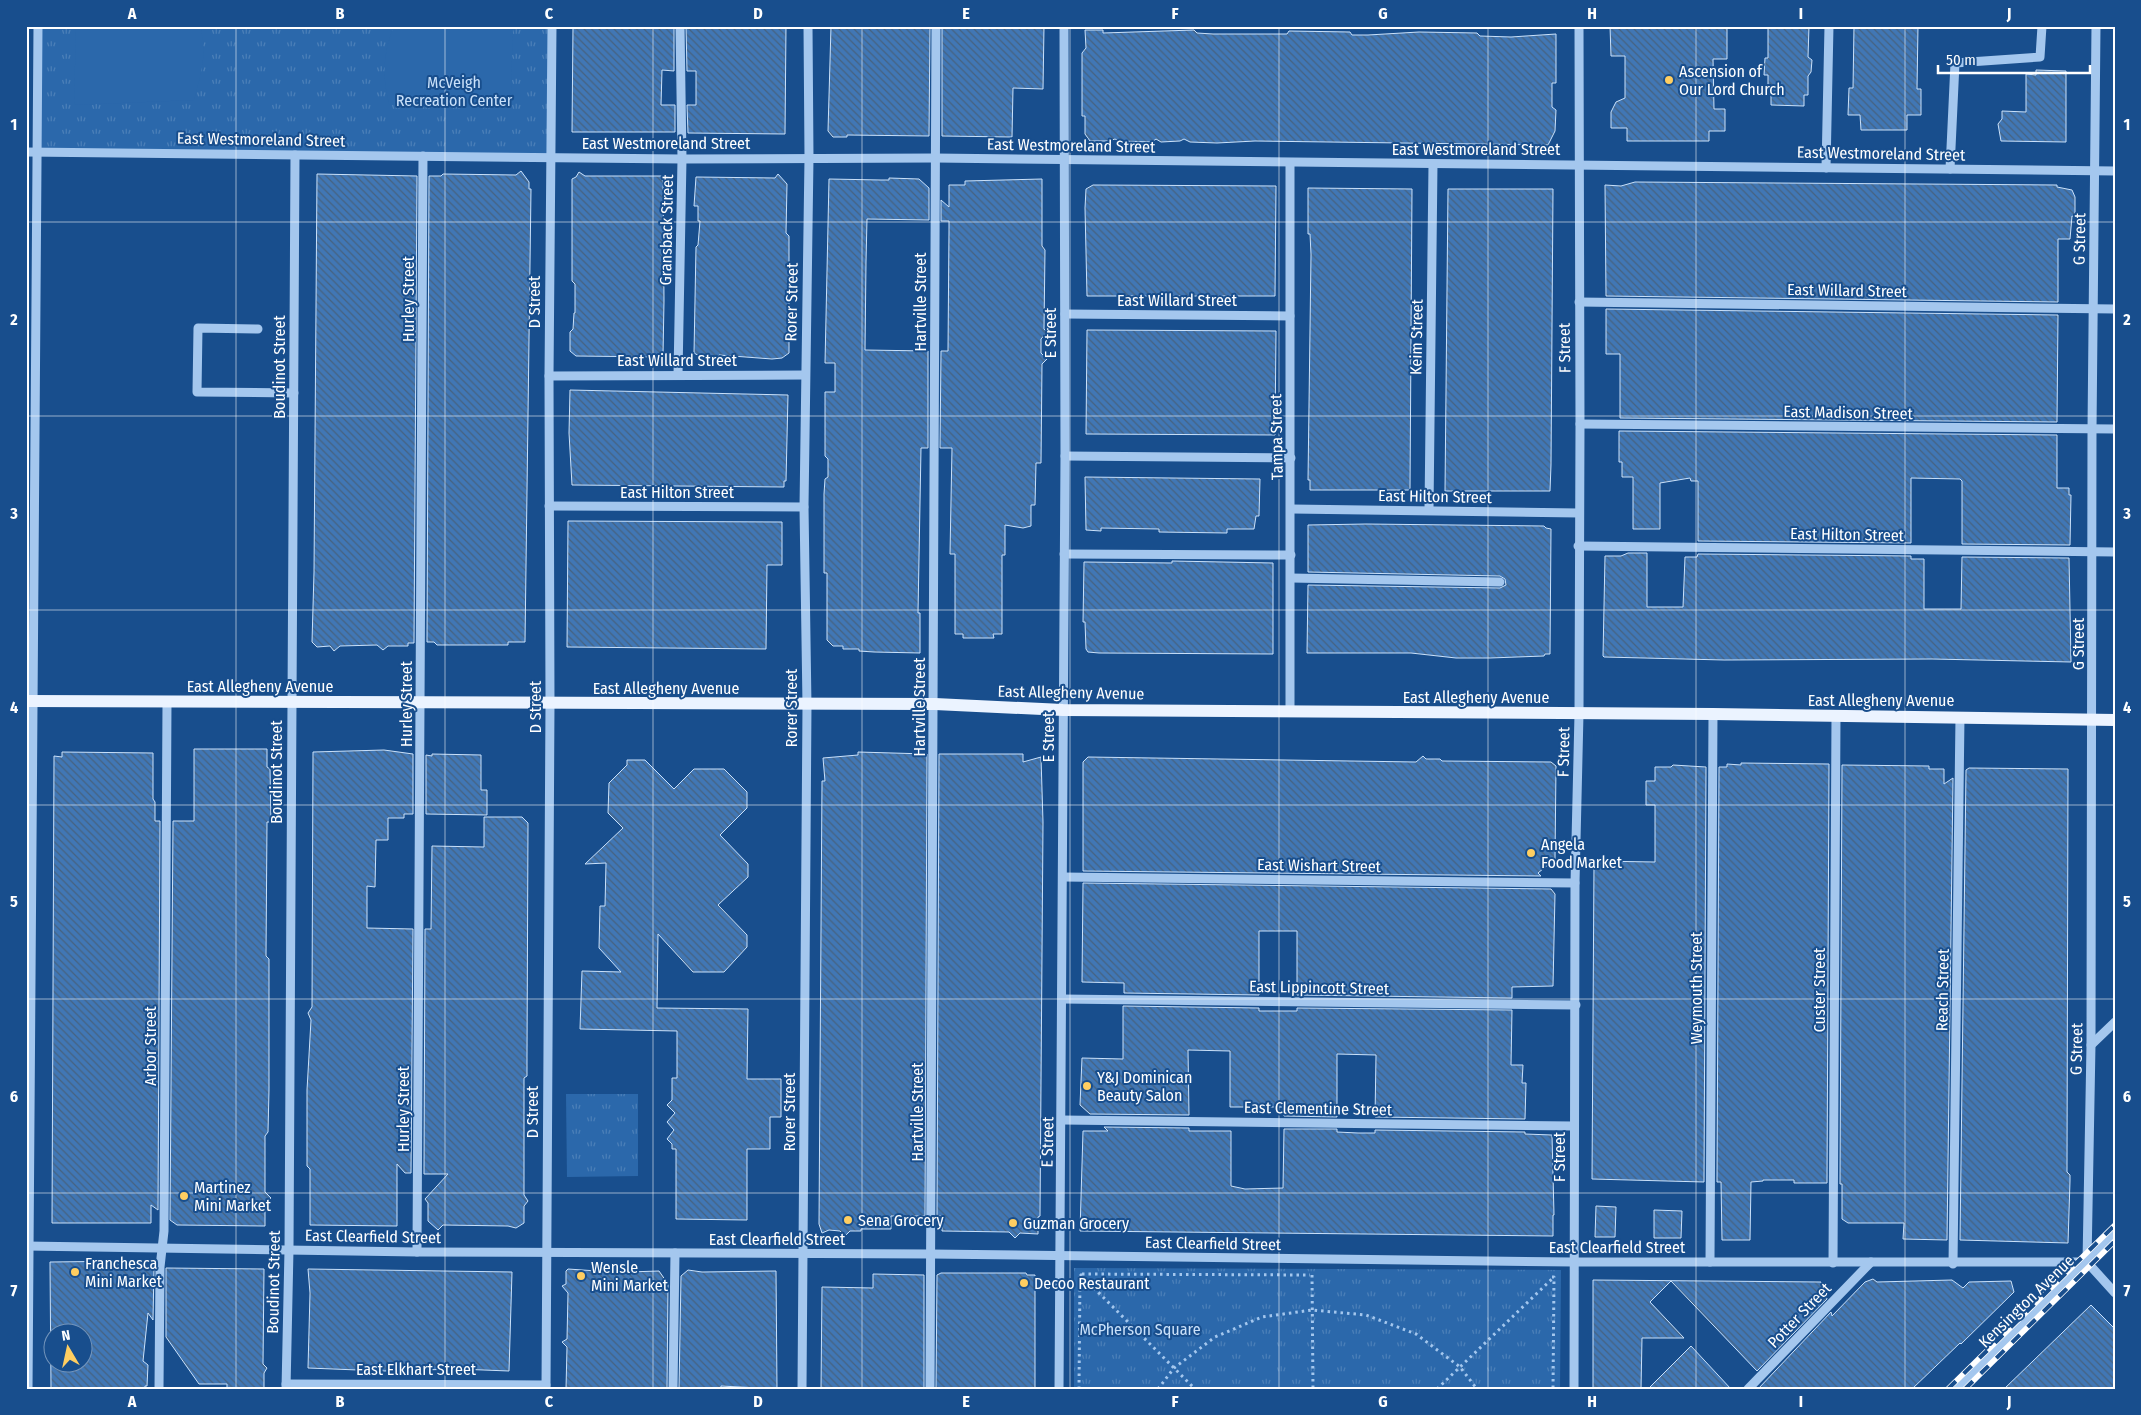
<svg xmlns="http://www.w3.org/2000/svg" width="2141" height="1415" viewBox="0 0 2141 1415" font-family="'Fira Sans Condensed',sans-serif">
<defs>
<pattern id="park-tufts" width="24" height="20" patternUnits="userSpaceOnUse" patternTransform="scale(1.25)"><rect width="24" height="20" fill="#2b68ab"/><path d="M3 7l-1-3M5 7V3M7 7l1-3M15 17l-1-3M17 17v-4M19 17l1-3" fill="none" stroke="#4b7fb8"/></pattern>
<pattern id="building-back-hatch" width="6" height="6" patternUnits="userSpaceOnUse" patternTransform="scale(1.25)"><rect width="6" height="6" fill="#4177b5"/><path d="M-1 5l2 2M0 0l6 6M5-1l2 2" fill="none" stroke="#466280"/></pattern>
</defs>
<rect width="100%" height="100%" fill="#184e8d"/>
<g fill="url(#park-tufts)">
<polygon points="38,26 552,26 551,157 37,152"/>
<polygon points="566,1094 638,1094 638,1176 567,1177"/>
<polygon points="1074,1268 1561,1270 1560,1389 1074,1389"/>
</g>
<g fill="#2b68ab">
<path d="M76,26H200C208,52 201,75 194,100L74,105Z"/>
<path d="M394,26H513L511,93L498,108L389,104C382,76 383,53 394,26Z"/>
</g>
<g fill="url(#building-back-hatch)" stroke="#cae1fa" fill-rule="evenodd">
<polygon points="573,26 674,26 674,71 662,70 661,105 675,105 675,132 572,132"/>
<polygon points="686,26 786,26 785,134 688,133 687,105 696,105 696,71 687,71"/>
<polygon points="831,26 930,26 929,136 847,135 847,137 833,137 828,131"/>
<polygon points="942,26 1044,26 1043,89 1013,88 1012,137 942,136"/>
<polygon points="1610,26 1727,26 1727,59 1713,59 1714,109 1725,109 1725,131 1709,131 1709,141 1627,141 1627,128 1611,128 1611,112 1616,102 1625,98 1625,56 1611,56"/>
<polygon points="1768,26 1809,26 1808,57 1812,60 1811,72 1808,76 1808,95 1804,95 1804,106 1771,105 1771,94 1768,94 1768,75 1764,75 1765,58 1768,58"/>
<polygon points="1854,26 1918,26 1917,89 1921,89 1921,115 1907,115 1907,130 1861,130 1860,115 1848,115 1849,88 1853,88"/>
<polygon points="1085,30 1103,30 1103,33 1194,30 1197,33 1213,34 1287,34 1289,31 1350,32 1352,35 1368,35 1419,32 1477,33 1480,36 1511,37 1556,34 1556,83 1552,83 1552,107 1556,110 1555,131 1548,145 1255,141 1217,143 1190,142 1184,139 1180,141 1161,142 1156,139 1152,142 1119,141 1115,139 1109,141 1090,141 1085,134 1085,116 1082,116 1082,53 1086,48"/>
<polygon points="2036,70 2066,71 2066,142 2001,141 1998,124 2002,119 2002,111 2026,112 2026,74 2036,75"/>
<polygon points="521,171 529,182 529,189 531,189 525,642 508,642 508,645 437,645 434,642 427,642 429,176 441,176 443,174 516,175"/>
<polygon points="579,172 585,176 663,176 664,301 663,355 661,355 661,357 576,356 570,351 570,332 573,329 574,313 575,313 575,284 572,281 572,179 576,177"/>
<polygon points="317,174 417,176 414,643 408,643 408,646 388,646 383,650 377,645 340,646 334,651 330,646 317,647 312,642 314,572"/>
<polygon points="778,174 787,184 786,233 789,236 789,353 782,358 772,359 719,355 719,358 701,357 694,353 696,247 698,245 700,221 698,221 698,206 694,206 696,177 775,178"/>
<polygon points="889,178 919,179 929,188 929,220 867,219 866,262 865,350 928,351 928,448 921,448 918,613 920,613 920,653 874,652 859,651 859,649 843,649 843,646 833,646 827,640 827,573 824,573 824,494 825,479 828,477 828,459 825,456 825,392 835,392 835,363 825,363 829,179 881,180 889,180"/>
<polygon points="1042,179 1042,246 1045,250 1044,329 1047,332 1041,339 1041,353 1047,359 1042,364 1041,463 1036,463 1035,505 1031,505 1031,526 1023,528 1005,525 1005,555 1002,555 1002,634 993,634 994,638 963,638 963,634 955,634 955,554 950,554 952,448 940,448 941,351 948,351 949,230 949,221 941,221 941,200 949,207 949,185 965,185 965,181"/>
<polygon points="1635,182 2057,185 2057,187 2072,190 2075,197 2075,217 2072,216 2070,239 2058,239 2058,302 1606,296 1605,185 1621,186"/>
<polygon points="1093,185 1276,186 1275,296 1087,296 1085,208 1086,189"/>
<polygon points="1308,188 1412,189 1410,490 1310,490 1310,480 1308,480 1311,254 1310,234 1308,234"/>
<polygon points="1448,189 1553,189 1551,465 1550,491 1445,491"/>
<polygon points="1606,309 2058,315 2057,422 1620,418 1620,354 1606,354"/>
<polygon points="1087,330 1276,331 1275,435 1086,434"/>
<polygon points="570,390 788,395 786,481 784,481 784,487 572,485 569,433"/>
<polygon points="1619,431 2057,435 2057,488 2069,488 2069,495 2071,495 2070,545 1962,544 1962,481 1960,479 1911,478 1911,543 1698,541 1698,481 1691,481 1690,478 1660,483 1660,529 1633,529 1633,477 1622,477 1622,462 1619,462"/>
<polygon points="1085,477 1260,479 1259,516 1256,516 1254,529 1227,529 1227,533 1159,532 1159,529 1101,528 1101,531 1086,530"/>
<polygon points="568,521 782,522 782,565 767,565 766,649 567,647"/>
<polygon points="1366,524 1544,526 1546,528 1551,529 1550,654 1545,654 1544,656 1490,658 1456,658 1411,653 1307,653 1308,585 1500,588 1506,585 1505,579 1500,576 1308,572 1308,525"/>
<polygon points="1628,553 1647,553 1647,607 1683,607 1685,557 1697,557 1698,554 1911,556 1911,559 1924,559 1924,609 1961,609 1962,557 2069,558 2071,662 1932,659 1724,660 1604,657 1603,656 1605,556 1621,556"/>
<polygon points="1172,561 1273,563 1273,654 1099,653 1088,652 1086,649 1085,622 1083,622 1084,562 1172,563"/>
<polygon points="194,749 267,749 267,767 270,769 271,822 267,822 266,956 269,959 269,1090 268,1132 265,1136 265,1192 271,1198 265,1203 265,1226 177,1225 170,1220 173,821 194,821"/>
<polygon points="384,750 413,754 413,814 404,814 404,818 388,818 388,840 376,840 375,887 367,886 367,928 413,929 411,1173 405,1173 397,1164 397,1226 310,1225 310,1169 307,1166 307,1090 311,1020 308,1013 312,1007 313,752"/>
<polygon points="62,752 153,753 153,799 155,802 155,821 160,821 158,1210 151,1205 151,1223 52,1223 54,756 62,757"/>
<polygon points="858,752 927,754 925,1216 891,1216 891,1229 861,1229 861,1231 850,1231 845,1236 840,1231 829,1230 822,1233 819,1224 822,781 825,781 823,758 858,755"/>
<polygon points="432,754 481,755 481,790 487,790 487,815 426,814 426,755 432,756"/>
<polygon points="939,754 1023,754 1023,762 1041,757 1043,822 1040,1216 1038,1217 1038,1234 1020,1233 1015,1238 1009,1232 942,1231 942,1216 937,1216"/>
<polygon points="1423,756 1426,759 1440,759 1442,761 1551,762 1556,766 1555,859 1538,873 1541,876 1083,871 1083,762 1088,757 1416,762"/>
<polygon points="627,760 645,760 674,789 694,769 724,769 747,792 747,808 720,835 748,864 748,877 718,905 747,935 747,947 724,972 693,972 658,934 657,1008 748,1009 747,1079 781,1079 781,1117 770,1117 770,1149 747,1149 747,1220 676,1219 676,1149 672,1149 672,1144 667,1139 674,1130 667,1122 675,1113 667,1105 672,1100 672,1078 677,1078 677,1031 580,1029 582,971 621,972 599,948 600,906 605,906 606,863 585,864 623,828 608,813 609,783 627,765"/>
<polygon points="1741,763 1829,764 1827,1183 1794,1183 1794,1180 1763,1180 1763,1181 1751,1182 1750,1240 1722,1240 1721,1182 1717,1182 1719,767 1727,767 1727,764 1741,765"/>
<polygon points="1673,765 1706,767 1704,1182 1592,1179 1594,861 1655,862 1655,805 1646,805 1646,781 1655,781 1655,767 1671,767"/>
<polygon points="1842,765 1929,766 1929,769 1944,769 1944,784 1953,778 1947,1240 1903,1239 1904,1223 1848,1223 1842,1219 1842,1184 1840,1184"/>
<polygon points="1969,768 2068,769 2067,1172 2070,1175 2070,1181 2068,1243 1960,1240 1966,770"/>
<polygon points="484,817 522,817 528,823 527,1058 527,1076 524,1078 524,1195 528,1201 524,1206 524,1223 516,1228 508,1226 443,1225 438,1230 428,1221 428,1203 425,1199 448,1174 424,1174 425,929 431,929 432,846 484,847"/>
<polygon points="1083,883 1551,889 1555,894 1553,986 1512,987 1512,998 1297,995 1297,931 1259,931 1259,995 1124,993 1124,983 1082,982"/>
<polygon points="1123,1006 1259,1008 1259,1011 1297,1011 1297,1008 1512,1010 1511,1065 1523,1065 1522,1083 1526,1083 1525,1119 1375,1117 1376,1055 1337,1054 1337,1117 1284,1116 1284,1107 1230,1107 1230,1051 1188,1050 1189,1115 1090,1114 1080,1105 1082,1058 1123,1059"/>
<polygon points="1104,1127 1189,1128 1189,1131 1231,1131 1231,1186 1245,1189 1283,1188 1284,1129 1337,1129 1337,1132 1358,1133 1375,1133 1375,1130 1525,1132 1525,1134 1552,1135 1554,1215 1553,1215 1553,1236 1080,1231 1083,1131 1108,1131"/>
<polygon points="1596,1206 1616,1207 1615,1237 1595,1237"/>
<polygon points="1654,1210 1682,1211 1681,1238 1654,1238"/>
<path d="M135,1261V1263L144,1264V1268H154L153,1320L148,1313L143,1361L148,1365L147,1386H145V1389H51L50,1262ZM52,1332H82V1362H52Z"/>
<polygon points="166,1268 264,1269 263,1364 267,1368 264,1373 264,1389 227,1389 227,1384 199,1384 166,1337"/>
<polygon points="308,1269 512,1272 509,1371 458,1369 383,1371 308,1368 310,1293"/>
<polygon points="568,1269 597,1271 597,1273 659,1271 668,1284 667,1389 566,1389 567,1347 562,1342 567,1339 568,1293 562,1286 566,1284 566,1271"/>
<polygon points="688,1270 702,1272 776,1271 777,1389 721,1386 721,1389 679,1389 681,1276"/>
<polygon points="941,1273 1026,1273 1027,1275 1035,1275 1035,1389 936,1389 937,1275"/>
<polygon points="873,1274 924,1275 924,1389 821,1389 822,1287 873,1288"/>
<polygon points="1873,1279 1877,1282 1952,1280 1963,1288 1969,1282 2011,1281 2014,1292 1961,1344 1960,1343 1912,1389 1758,1389 1831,1312 1832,1316 1865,1282"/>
<polygon points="1593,1280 1821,1282 1827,1299 1757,1371 1671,1281 1650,1302 1684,1338 1642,1338 1641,1389 1593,1389"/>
<polygon points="2091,1305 2115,1329 2115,1389 2004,1389"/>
<polygon points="1691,1346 1731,1389 1648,1389"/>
</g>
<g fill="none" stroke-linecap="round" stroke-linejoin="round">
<g stroke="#a4c7ee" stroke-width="3" stroke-dasharray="2.5 4" stroke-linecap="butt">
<polyline points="1080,1274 1195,1389"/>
<polyline points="1312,1275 1313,1389"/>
<polyline points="1552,1277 1554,1277 1553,1389"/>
<polyline points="1079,1389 1080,1274 1310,1275"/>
<polyline points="1158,1389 1174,1368 1215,1337 1262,1317 1312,1310 1366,1315 1416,1334 1460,1367 1477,1389"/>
<polyline points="1437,1389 1554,1277"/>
</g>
<g stroke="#a4c7ee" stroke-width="9">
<polyline points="26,152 682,159 935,158 2115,171"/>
<polyline points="1826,168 1829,26"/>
<polyline points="1950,169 1955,63 2040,57 2042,26"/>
<polyline points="1579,302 2115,309"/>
<polyline points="1065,314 1290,316"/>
<polyline points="258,329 198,328 197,392 294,393"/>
<polyline points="678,375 682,159 680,26"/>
<polyline points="549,376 805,375"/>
<polyline points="1580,424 2115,429"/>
<polyline points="1065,456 1291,458"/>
<polyline points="549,506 804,507"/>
<polyline points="1292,509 1579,513"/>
<polyline points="1429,510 1433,164"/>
<polyline points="1578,546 2115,552"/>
<polyline points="1064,554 1291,555"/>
<polyline points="1291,578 1500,582"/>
<polyline points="1290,712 1290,163"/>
<polyline points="1063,877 1575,883"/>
<polyline points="1062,999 1576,1005"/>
<polyline points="2091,1045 2115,1022"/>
<polyline points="1062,1120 1574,1126"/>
<polyline points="26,1246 417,1252 931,1254 1573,1262 2087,1262 2115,1293"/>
<polyline points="417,1252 423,156"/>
<polyline points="1710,1262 1713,714"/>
<polyline points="2087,1262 2091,1045 2092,429 2096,26"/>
<polyline points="1833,1263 1836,716"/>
<polyline points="1953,1264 1960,717"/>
<polyline points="286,1384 546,1385"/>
<polyline points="28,1389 38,26"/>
<polyline points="159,1389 160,1267 164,1231 167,703"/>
<polyline points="286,1389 289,1250 295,155"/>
<polyline points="546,1389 550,704 549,376 552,26"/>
<polyline points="673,1389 675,1253"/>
<polyline points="802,1389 807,705 804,507 809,158 808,26"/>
<polyline points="930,1389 936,26"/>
<polyline points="1059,1389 1065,456 1064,26"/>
<polyline points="1574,1389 1575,883 1579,714 1580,424 1579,26"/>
<polyline points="1748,1389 1871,1262"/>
<polyline points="1958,1389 2115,1234"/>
</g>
<polyline stroke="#ebf3ff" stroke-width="12" points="26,701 935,704 1063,710 1713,714 2115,720"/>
<defs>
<g id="rail">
<polyline points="1948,1389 2115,1225"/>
<polyline points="1965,1389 2115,1241"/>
</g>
</defs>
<use href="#rail" stroke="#fff" stroke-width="5.5"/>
<use href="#rail" stroke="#184e8d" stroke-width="4" stroke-dasharray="11" stroke-linecap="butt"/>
</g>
<path fill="none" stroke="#fff" stroke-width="1" stroke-opacity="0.55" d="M236,26V1389M445,26V1389M653,26V1389M862,26V1389M1070,26V1389M1279,26V1389M1488,26V1389M1696,26V1389M1905,26V1389M26,222H2115M26,416H2115M26,610H2115M26,805H2115M26,999H2115M26,1193H2115"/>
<g fill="#ffce61" stroke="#184e8d" stroke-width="2">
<circle cx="1669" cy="80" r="5"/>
<circle cx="1531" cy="853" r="5"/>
<circle cx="1087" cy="1086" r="5"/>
<circle cx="184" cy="1196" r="5"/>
<circle cx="848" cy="1220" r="5"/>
<circle cx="1013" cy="1223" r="5"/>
<circle cx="75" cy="1272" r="5"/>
<circle cx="581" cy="1276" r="5"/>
<circle cx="1024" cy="1283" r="5"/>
</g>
<g text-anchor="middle" stroke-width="4" stroke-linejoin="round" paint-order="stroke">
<g font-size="16" fill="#fff" stroke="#184e8d" text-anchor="start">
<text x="1679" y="77">Ascension of<tspan x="1679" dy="18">Our Lord Church</tspan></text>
<text x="1541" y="850">Angela<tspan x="1541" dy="18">Food Market</tspan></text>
<text x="1097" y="1083">Y&amp;J Dominican<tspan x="1097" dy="18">Beauty Salon</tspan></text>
<text x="194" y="1193">Martinez<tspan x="194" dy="18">Mini Market</tspan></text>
<text x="858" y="1226">Sena Grocery</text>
<text x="1023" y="1229">Guzman Grocery</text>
<text x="85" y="1269">Franchesca<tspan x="85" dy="18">Mini Market</tspan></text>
<text x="591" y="1273">Wensle<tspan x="591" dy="18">Mini Market</tspan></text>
<text x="1034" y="1289">Decoo Restaurant</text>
</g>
<g font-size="16" fill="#cae1fa" stroke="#184e8d">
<text x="454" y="88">McVeigh<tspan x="454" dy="18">Recreation Center</tspan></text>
<text x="1140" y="1335">McPherson Square</text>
</g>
<g font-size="16" fill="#fff" stroke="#184e8d">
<text transform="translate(261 139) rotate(1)" y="6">East Westmoreland Street</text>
<text x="666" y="149">East Westmoreland Street</text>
<text transform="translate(1071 145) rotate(1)" y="6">East Westmoreland Street</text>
<text x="1476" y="155">East Westmoreland Street</text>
<text transform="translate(1881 153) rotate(1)" y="6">East Westmoreland Street</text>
<text transform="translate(666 230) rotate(-89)" y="6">Gransback Street</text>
<text transform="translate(2079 239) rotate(-89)" y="6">G Street</text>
<text transform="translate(1847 290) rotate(1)" y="6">East Willard Street</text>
<text transform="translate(408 299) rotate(-90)" y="6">Hurley Street</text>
<text x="1177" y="306">East Willard Street</text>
<text transform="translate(534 302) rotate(-90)" y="6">D Street</text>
<text transform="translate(791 302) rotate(-89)" y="6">Rorer Street</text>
<text transform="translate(920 302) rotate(-90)" y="6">Hartville Street</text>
<text transform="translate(1050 333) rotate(-90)" y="6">E Street</text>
<text transform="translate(1416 337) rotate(-89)" y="6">Keim Street</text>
<text transform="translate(1564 348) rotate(-91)" y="6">F Street</text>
<text x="677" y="366">East Willard Street</text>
<text transform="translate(279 367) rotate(-90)" y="6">Boudinot Street</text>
<text transform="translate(1848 412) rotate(1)" y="6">East Madison Street</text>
<text transform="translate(1276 437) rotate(-91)" y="6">Tampa Street</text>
<text x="677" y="498">East Hilton Street</text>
<text transform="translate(1435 496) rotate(1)" y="6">East Hilton Street</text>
<text transform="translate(1847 534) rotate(1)" y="6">East Hilton Street</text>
<text transform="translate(2078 644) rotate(-90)" y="6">G Street</text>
<text x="260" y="692">East Allegheny Avenue</text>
<text x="666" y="694">East Allegheny Avenue</text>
<text transform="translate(1071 692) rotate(1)" y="6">East Allegheny Avenue</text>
<text x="1476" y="703">East Allegheny Avenue</text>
<text x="1881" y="706">East Allegheny Avenue</text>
<text transform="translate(406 704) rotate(-90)" y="6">Hurley Street</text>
<text transform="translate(535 707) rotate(-90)" y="6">D Street</text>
<text transform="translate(919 707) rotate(-90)" y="6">Hartville Street</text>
<text transform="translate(791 708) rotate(-90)" y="6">Rorer Street</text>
<text transform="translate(1048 737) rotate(-90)" y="6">E Street</text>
<text transform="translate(1563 752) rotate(-89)" y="6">F Street</text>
<text transform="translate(276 772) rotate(-90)" y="6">Boudinot Street</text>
<text transform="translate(1319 865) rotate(1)" y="6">East Wishart Street</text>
<text transform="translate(1319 987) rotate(1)" y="6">East Lippincott Street</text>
<text transform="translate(1696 988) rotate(-90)" y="6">Weymouth Street</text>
<text transform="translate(1819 990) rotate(-90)" y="6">Custer Street</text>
<text transform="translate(1942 990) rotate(-89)" y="6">Reach Street</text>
<text transform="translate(150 1046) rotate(-90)" y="6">Arbor Street</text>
<text transform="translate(2076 1049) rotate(-89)" y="6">G Street</text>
<text transform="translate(1318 1108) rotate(1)" y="6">East Clementine Street</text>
<text transform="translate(403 1109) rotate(-90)" y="6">Hurley Street</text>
<text transform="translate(532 1112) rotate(-90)" y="6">D Street</text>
<text transform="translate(789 1112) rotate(-90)" y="6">Rorer Street</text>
<text transform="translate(917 1112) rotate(-90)" y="6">Hartville Street</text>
<text transform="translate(1047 1142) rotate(-89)" y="6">E Street</text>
<text transform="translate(1559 1157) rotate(-90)" y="6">F Street</text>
<text transform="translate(373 1236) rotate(1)" y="6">East Clearfield Street</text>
<text x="777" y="1245">East Clearfield Street</text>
<text transform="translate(1213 1243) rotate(1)" y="6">East Clearfield Street</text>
<text x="1617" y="1253">East Clearfield Street</text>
<text transform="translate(273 1282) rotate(-89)" y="6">Boudinot Street</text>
<text transform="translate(2026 1301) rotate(-44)" y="6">Kensington Avenue</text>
<text transform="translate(1799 1315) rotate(-46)" y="6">Potter Street</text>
<text x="416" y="1375">East Elkhart Street</text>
</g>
</g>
<rect width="2141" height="1415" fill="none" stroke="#184e8d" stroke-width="55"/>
<g transform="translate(68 1348) rotate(351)"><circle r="24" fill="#184e8d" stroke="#7495bb"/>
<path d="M0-4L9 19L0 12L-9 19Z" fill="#ffce61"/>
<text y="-8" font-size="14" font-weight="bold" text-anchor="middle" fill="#ffffff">N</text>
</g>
<path d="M1938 65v8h152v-8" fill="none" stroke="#ffffff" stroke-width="2.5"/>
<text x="1946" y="65" font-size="15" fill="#ffffff" stroke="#184e8d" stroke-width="4" paint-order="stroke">50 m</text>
<rect x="28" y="28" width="2086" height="1360" fill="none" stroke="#fff" stroke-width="2"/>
<g font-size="16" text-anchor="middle" font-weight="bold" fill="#fff">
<text x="132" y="19">A</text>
<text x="340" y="19">B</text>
<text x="549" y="19">C</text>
<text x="758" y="19">D</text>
<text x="966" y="19">E</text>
<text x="1175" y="19">F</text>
<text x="1383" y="19">G</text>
<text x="1592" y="19">H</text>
<text x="1801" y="19">I</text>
<text x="2009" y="19">J</text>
<text x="14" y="130">1</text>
<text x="2127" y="130">1</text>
<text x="14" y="325">2</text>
<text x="2127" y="325">2</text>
<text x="14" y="519">3</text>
<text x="2127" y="519">3</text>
<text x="14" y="713">4</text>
<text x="2127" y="713">4</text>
<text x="14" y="907">5</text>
<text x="2127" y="907">5</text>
<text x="14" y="1102">6</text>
<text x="2127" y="1102">6</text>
<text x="14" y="1296">7</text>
<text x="2127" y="1296">7</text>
<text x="132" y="1407">A</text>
<text x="340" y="1407">B</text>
<text x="549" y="1407">C</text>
<text x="758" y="1407">D</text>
<text x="966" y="1407">E</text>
<text x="1175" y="1407">F</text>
<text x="1383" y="1407">G</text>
<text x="1592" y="1407">H</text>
<text x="1801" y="1407">I</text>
<text x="2009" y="1407">J</text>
</g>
</svg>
